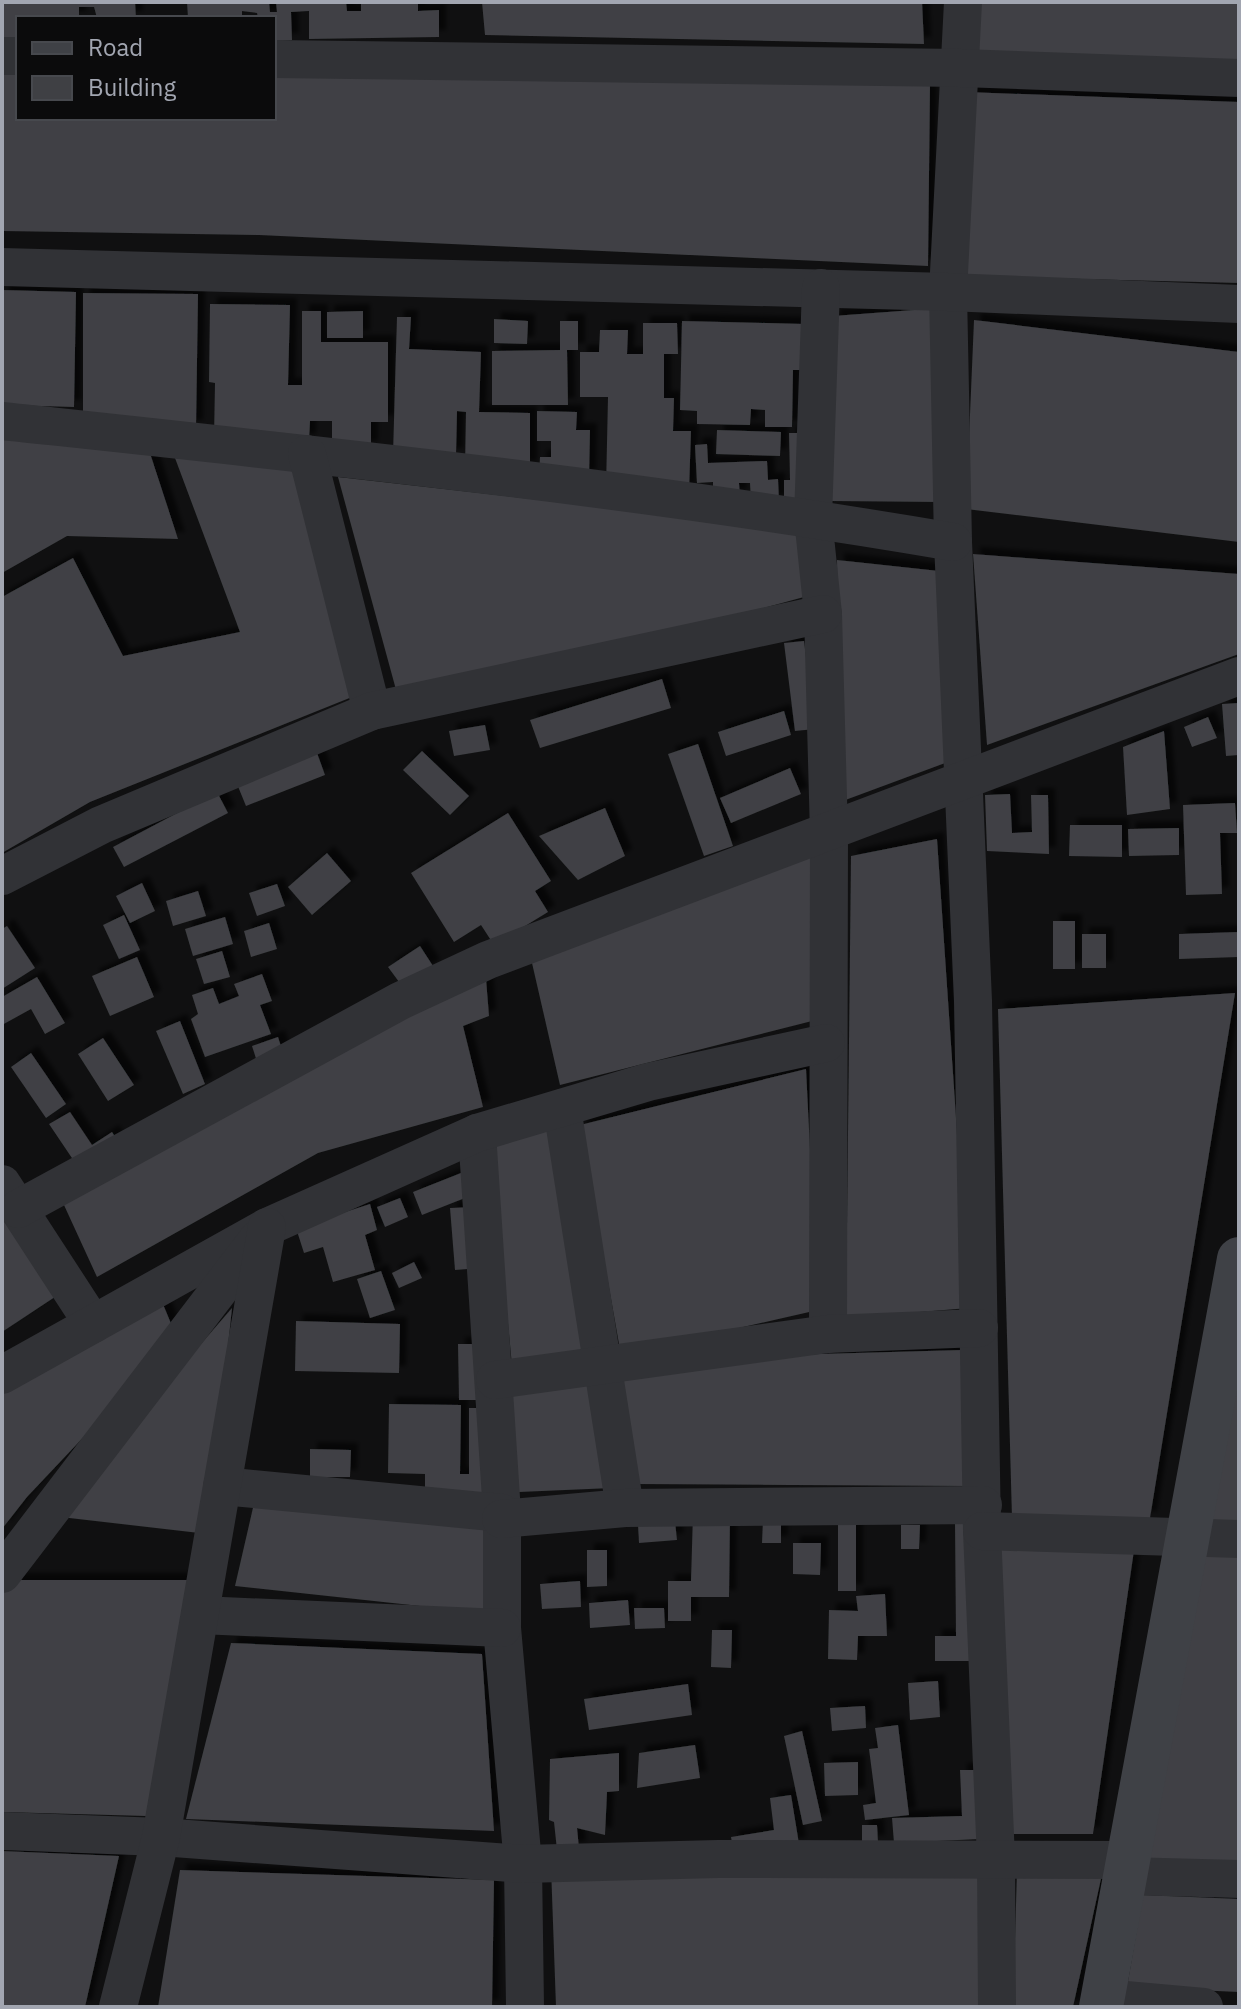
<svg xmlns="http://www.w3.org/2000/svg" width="1241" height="2009" viewBox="0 0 1241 2009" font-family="'IBM Plex Sans',sans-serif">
<defs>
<filter id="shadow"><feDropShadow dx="7" dy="-7" stdDeviation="2" flood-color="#0009"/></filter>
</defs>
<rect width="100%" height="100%" fill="#101011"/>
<g fill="#3f4044" filter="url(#shadow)">
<polygon points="2,2 135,2 136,18 97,18 94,7 79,7 79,18 18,18 18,43 2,43"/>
<polygon points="187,2 269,2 270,12 277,12 276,2 346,2 347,11 361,11 361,2 418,2 418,11 439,10 439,37 309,39 309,11 291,12 292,40 274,41 274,18 258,18 257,13 242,11 242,18 188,18"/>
<polygon points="482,2 922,2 924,44 485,35"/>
<polygon points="976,2 1239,2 1239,64 971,55"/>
<polygon points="2,64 18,64 18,118 274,118 274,66 930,83 928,266 259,235 2,231"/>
<polygon points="967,92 1239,102 1239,283 964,276"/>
<polygon points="2,290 76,292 74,407 2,405"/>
<polygon points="83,293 198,294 196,427 83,426"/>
<polygon points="210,304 290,305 288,385 302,385 302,311 321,311 321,342 388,342 388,422 371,422 371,448 332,448 332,421 310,421 309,441 214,437 215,383 209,382"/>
<polygon points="941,308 939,502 829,501 833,316"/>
<polygon points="363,311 363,338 327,338 327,312"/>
<polygon points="397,317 411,317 409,349 481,352 479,412 530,413 530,468 465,467 466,412 457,411 456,455 393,454"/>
<polygon points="494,319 528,321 527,344 494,343"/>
<polygon points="974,320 1239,352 1239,542 966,509"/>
<polygon points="560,321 578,321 578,350 567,350 568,405 492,405 492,351 560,350"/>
<polygon points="682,321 804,324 804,370 793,370 792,427 765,427 765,410 751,409 750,425 697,424 697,411 680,410"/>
<polygon points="643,323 677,323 678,354 664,354 664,398 674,398 673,431 691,431 689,490 606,488 608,397 580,397 580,352 599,352 600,330 628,330 627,354 643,354"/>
<polygon points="537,411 577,412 576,430 590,430 589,477 539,477 540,457 551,457 551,441 537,441"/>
<polygon points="2,428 147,444 178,539 67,536 2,573"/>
<polygon points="717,430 781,432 780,456 716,454"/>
<polygon points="789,433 805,433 806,500 784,501 784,480 790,480"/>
<polygon points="707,444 708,463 767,461 768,480 778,479 779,502 751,502 750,483 739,483 740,496 713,497 713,482 697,483 695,445"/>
<polygon points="175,458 292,467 357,695 90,802 2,853 2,597 73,558 123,656 240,632"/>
<polygon points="338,477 805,530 804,597 634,643 398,697"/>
<polygon points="973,554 1239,574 1239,654 987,745"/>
<polygon points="837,560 939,571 956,759 840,802"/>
<polygon points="804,641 815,729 795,731 784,643"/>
<polygon points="662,679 671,708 540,748 530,720"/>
<polygon points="1239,703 1239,755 1226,756 1222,704"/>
<polygon points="784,711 791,735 726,756 718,732"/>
<polygon points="1208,717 1217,738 1192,747 1184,727"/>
<polygon points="485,725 490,750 454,756 449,731"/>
<polygon points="1164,731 1170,809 1127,815 1123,747"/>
<polygon points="698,744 733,846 704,856 668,754"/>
<polygon points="422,751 469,796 450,815 403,770"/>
<polygon points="317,753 325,775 246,806 237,784"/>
<polygon points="790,768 801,794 731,823 720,798"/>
<polygon points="217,792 228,813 124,867 113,847"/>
<polygon points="1010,794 1012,833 1032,832 1031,795 1048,795 1049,854 987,851 985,795"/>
<polygon points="1235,803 1237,833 1220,833 1222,894 1186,895 1183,805"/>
<polygon points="605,808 625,856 578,880 539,836"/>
<polygon points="508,813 551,881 535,891 548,912 494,945 481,925 454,942 411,873"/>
<polygon points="1070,825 1122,825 1122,857 1069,856"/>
<polygon points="1179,828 1179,855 1129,856 1128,829"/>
<polygon points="937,839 969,1308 846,1318 851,856"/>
<polygon points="811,849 816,1020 560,1085 532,963"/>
<polygon points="327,853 351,881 312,915 288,887"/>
<polygon points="142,883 155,911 130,923 116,896"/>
<polygon points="277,884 285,906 257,916 249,893"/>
<polygon points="198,891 206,916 173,926 166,901"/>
<polygon points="124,915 140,950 119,959 103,925"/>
<polygon points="225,917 233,944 193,956 185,929"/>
<rect x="1053" y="921" width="22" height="48"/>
<polygon points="269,923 277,949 251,957 244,931"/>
<polygon points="7,926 35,968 2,989 2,929"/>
<polygon points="1239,932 1239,957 1179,959 1179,934"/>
<rect x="1082" y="934" width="24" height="34"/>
<polygon points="420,946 433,966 402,986 388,967"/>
<polygon points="222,951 230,977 204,984 196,959"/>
<polygon points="137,957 154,997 110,1016 92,976"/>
<polygon points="262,974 272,1001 260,1005 271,1034 205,1057 191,1019 198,1014 192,995 213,988 219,1004 239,996 234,984"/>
<polygon points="37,977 65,1023 45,1034 31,1009 2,1025 2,997"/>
<polygon points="486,979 489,1016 463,1026 483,1107 318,1153 97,1277 58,1192 368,1020"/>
<polygon points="1235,993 1150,1518 1012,1518 998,1009"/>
<polygon points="180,1021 205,1084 183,1094 156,1031"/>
<polygon points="278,1037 285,1059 259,1068 252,1046"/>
<polygon points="103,1038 134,1085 108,1101 78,1054"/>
<polygon points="31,1053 66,1104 46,1118 11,1067"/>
<polygon points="806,1069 818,1310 621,1355 580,1125"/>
<polygon points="70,1112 92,1145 112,1132 119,1143 80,1170 49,1124"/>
<polygon points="549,1126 586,1358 512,1366 491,1142"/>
<polygon points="461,1173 470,1196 422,1215 413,1192"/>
<polygon points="2,1179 70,1287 2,1332"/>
<polygon points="400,1198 408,1217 385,1227 377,1207"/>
<polygon points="370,1204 377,1230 365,1235 375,1270 333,1282 323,1247 304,1253 296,1228"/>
<polygon points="476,1207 481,1268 455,1270 450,1208"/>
<polygon points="414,1262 422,1278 399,1288 392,1273"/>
<polygon points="381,1271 395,1310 370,1318 357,1279"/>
<polygon points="160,1297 177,1338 27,1497 2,1529 2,1390"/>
<polygon points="232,1308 208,1534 52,1516"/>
<polygon points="296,1321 400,1324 399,1373 295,1371"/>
<polygon points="458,1344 490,1344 490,1400 459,1400"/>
<polygon points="962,1350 967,1486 634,1484 621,1369 819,1354"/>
<polygon points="1239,1364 1239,1521 1206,1520"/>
<polygon points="586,1376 612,1488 519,1492 510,1388"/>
<polygon points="389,1404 461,1405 460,1474 469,1474 469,1408 494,1408 492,1502 425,1502 425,1474 388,1473"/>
<polygon points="310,1449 351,1450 350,1477 310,1477"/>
<polygon points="255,1499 491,1523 494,1614 235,1586"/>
<polygon points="693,1513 730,1514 729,1597 691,1597 691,1621 668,1621 668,1581 691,1581"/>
<rect x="838" y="1517" width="18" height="74"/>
<polygon points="763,1519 781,1519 781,1543 762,1543"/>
<polygon points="675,1522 677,1540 639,1543 638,1525"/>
<polygon points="955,1523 975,1523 976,1661 935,1661 935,1636 956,1636"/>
<polygon points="901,1525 920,1525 919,1549 901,1549"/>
<polygon points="793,1543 821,1543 820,1575 793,1574"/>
<polygon points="995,1545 1134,1550 1093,1834 1003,1834"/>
<polygon points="587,1550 607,1550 607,1586 587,1587"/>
<polygon points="1192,1555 1239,1555 1239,1861 1145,1865"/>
<polygon points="8,1580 189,1580 146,1816 2,1812 2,1588"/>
<polygon points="580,1581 581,1607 542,1609 540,1584"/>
<polygon points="885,1594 887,1636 858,1636 857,1660 828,1659 829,1610 858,1611 856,1596"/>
<polygon points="628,1600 630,1625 590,1628 589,1603"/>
<polygon points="634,1608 664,1608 665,1628 635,1629"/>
<polygon points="712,1630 732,1630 731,1668 711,1667"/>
<polygon points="231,1643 482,1654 494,1831 186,1819"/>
<polygon points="938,1681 940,1717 910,1720 908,1683"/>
<polygon points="688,1684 692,1715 589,1730 584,1699"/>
<polygon points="865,1706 866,1728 832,1731 830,1708"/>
<polygon points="898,1725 909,1815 865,1820 863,1805 876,1803 869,1749 878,1748 875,1728"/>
<polygon points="802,1731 822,1821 803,1825 784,1736"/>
<polygon points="695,1745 700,1778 637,1788 639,1753"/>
<polygon points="619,1753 619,1791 607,1792 605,1835 577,1828 579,1848 557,1850 554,1822 549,1820 550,1759"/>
<polygon points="858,1762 858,1795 825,1796 824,1763"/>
<polygon points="960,1770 980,1770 980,1839 894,1843 892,1818 962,1816"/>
<polygon points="791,1795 799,1844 734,1854 731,1837 774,1830 770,1798"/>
<polygon points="862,1825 877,1825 878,1842 862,1842"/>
<polygon points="2,1851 119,1856 85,2007 2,2007"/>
<polygon points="551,1867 982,1873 988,2007 556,2007"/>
<polygon points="180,1870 494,1880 492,2007 158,2007"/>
<polygon points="1017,1870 1102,1874 1073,2007 1013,2007"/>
<polygon points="1143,1895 1239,1899 1239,1992 1127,1987"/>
</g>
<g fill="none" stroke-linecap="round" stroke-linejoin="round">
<g stroke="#313236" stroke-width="38">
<polyline points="963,2 948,292 953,542 973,1001 982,1531 996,1859 997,2007"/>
<polyline points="2,56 18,56"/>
<polyline points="274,59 961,68 1239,78"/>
<polyline points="2,267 948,292 1239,304"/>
<polyline points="821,288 813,518 823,614 829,834 828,1334"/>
<path d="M2,421C319,455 638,488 953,542"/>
<polyline points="307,454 372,711"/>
<polyline points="2,876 101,825 372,711 823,614"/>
<polyline points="562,1108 625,1508"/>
<polyline points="477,1133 502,1513 502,1628 523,1864 525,2007"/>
<polyline points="2,1184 93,1324"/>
<polyline points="18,1209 400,1001 488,960 1239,676"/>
<polyline points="2,1375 267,1227 477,1133 648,1082 826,1043"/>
<polyline points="495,1380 828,1334 979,1328"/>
<polyline points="222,1486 502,1513"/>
<polyline points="501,1519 625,1508 983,1505"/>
<polyline points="982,1531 1239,1539"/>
<polyline points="2,1574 258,1239"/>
<polyline points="200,1615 502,1628"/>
<polyline points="2,1831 161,1837 523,1864 718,1859 1128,1860"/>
<polyline points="1125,1876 1239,1879"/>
<polyline points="1103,1998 1204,2007"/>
<polyline points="118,2007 161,1837 267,1227"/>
</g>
<polyline stroke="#3f4146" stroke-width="44" points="1101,2007 1239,1259"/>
</g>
<rect width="1241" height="2009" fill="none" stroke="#a2a6b1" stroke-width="8"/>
<rect x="16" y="16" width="260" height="104" fill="#0b0b0c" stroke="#47494e" stroke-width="2"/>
<rect x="32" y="42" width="40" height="12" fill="#3f4146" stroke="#47494e" stroke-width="2"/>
<text x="88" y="56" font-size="24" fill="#a2a6b1">Road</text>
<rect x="32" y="76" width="40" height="24" fill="#3f4044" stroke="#47494e" stroke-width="2"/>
<text x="88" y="96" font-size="24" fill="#a2a6b1">Building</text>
</svg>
